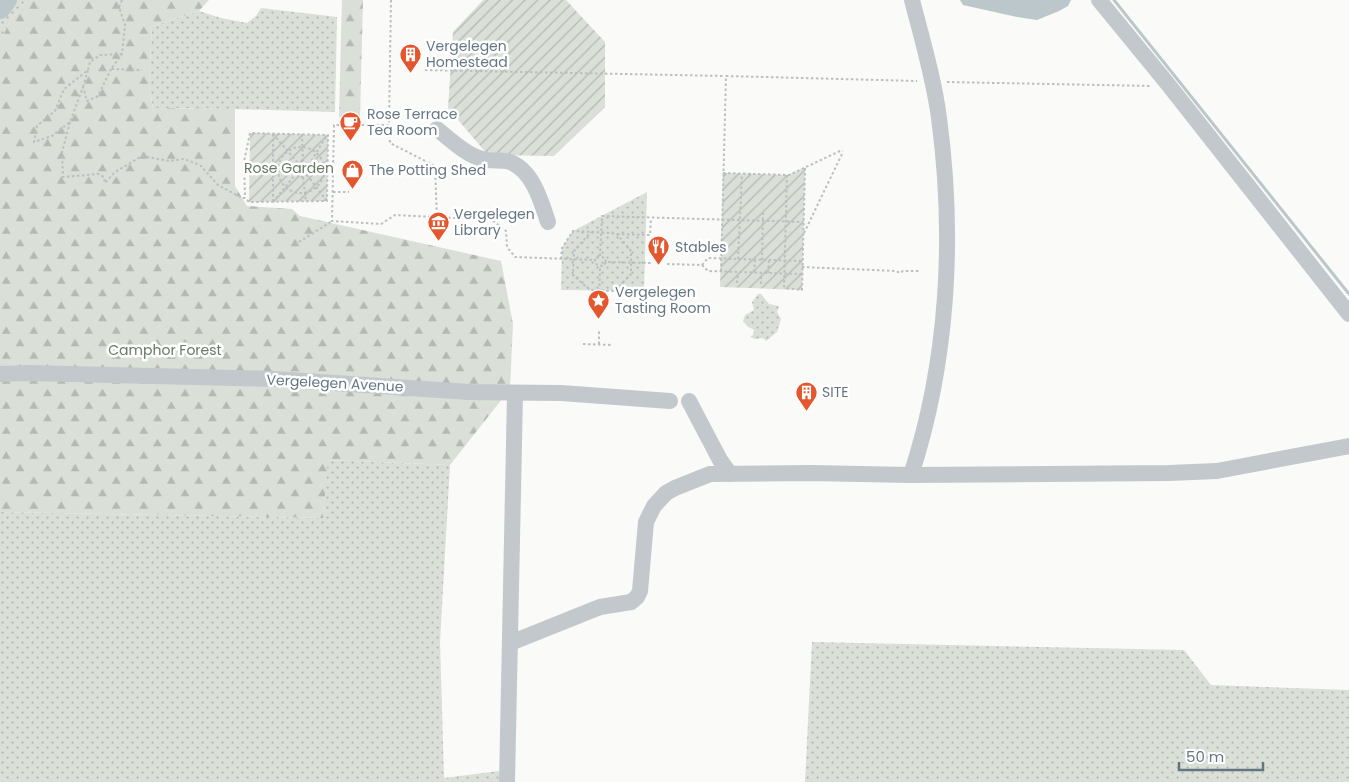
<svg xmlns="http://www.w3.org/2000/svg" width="1349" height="782" viewBox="0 0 1349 782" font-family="Poppins,sans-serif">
<defs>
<pattern id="grass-dots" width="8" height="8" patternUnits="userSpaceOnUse" patternTransform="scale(1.25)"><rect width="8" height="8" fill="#dadfd7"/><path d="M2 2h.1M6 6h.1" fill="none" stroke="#b4b9b4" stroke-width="1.8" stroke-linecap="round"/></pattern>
<pattern id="forest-firs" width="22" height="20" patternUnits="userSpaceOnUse" patternTransform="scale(1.25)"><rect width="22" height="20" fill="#dadfd7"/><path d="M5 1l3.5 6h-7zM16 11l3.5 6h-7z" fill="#b4b9b4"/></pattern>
<pattern id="garden-furrows" width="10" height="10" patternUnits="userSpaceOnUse" patternTransform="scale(1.25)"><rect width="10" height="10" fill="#dadfd7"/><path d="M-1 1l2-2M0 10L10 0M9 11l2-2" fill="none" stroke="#b4b9b4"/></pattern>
</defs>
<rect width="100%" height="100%" fill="#fafaf8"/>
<g fill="url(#grass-dots)">
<polygon points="0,0 27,0 9,23 0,42"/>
<polygon points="261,8 337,17 335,112 235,109 153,108 149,85 152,26 199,11 221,18 247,23 256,16"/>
<polygon points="647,192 644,291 561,290 562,248 573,231"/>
<polygon points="758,294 761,294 769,304 779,306 777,312 781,319 777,332 766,341 763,338 755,339 750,337 753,335 754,330 747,326 743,321 745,315 754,310 752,302"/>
<polygon points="327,460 450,465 440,642 444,778 499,771 499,782 0,782 0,512 323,518"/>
<polygon points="812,642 1184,650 1211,685 1349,690 1349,782 805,782"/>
</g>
<g fill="url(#forest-firs)">
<polygon points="27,0 209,0 199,11 152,26 149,85 153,108 235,109 235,186 247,206 292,209 300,216 501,261 513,324 510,389 450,465 328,460 323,518 0,512 0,42 9,23"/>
<polygon points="342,0 363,0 360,118 339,117"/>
</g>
<g fill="url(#garden-furrows)">
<polygon points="483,0 566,0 605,42 605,107 554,156 488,155 448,108 453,32"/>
<polygon points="250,133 328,135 327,201 249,202"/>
<polygon points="805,168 802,290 720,287 723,173 787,175"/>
</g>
<polygon fill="#bbc7cb" points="960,0 1071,0 1068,6 1059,11 1037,20 1017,17 963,5"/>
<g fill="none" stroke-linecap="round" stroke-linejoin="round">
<polyline stroke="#bbc7cb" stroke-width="3" points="1114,0 1349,294"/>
<polyline stroke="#bbc7cb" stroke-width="20" points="0,9 7,0"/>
<g stroke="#bbbfc2" stroke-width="2" stroke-dasharray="2.5 2.5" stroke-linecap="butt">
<polyline points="122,0 119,7 125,25 122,54 111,69 142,70"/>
<polyline points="391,0 389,125 334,125 332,221 381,224 395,215 492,220 506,231 507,247 515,257 595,260"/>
<polyline points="111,69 98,96 87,101 83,87 70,122 52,136 34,142 37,126 55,111 64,89 88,70 90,62 100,55 122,54"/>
<polyline points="425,70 725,76"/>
<polyline points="947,82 1152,86"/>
<polyline points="83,87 88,70"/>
<polyline points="70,122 62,152 63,177 98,174 104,177 105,183 115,172 142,156 169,161 184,159 200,165 218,185 242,198 245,198 249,202 327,201 328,135 250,133 244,162 245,198"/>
<polyline points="389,125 390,143 435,166 437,220"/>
<polyline points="273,134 273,202"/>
<polyline points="273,134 297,162"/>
<polyline points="302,134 303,162"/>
<circle cx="301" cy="170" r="23"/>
<polyline points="309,165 327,135"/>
<polyline points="258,170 295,172 298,176 303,177 309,173 310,167 307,163 300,162 295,166 295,172"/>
<polyline points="310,170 332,171"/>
<polyline points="723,173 789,175 840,151 843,151"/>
<polyline points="307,175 327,201"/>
<polyline points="787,175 784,286 785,288 802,290 805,168"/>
<polyline points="303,177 306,202"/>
<polyline points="333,192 349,192"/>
<polyline points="273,202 295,175"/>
<polyline points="804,233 843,152"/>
<polyline points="617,234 650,235 651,218"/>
<polyline points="299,242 332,221"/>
<polyline points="600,256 602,216 803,222"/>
<path d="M561,259L562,248L573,231C588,232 603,232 617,234L631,251V274L615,291L590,290L573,275L574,251L591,232"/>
<polyline points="738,259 742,174"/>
<polyline points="762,260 763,212"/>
<polyline points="606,262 605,258 598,256 595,260 597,265 603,266 606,262 652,263"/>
<polyline points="667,264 702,265 708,271 801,274"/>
<polyline points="702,265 708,258 801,261"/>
<polyline points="802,267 896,271 900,273 903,271 920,271"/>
<polyline points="721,271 726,76 917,81"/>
<polyline points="754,272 755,260"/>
<polyline points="768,273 769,260"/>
<polyline points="737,283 738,273"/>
<polyline points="761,284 761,272"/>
<polyline points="599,306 600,267"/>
<polyline points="583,344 613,345"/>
<polyline points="599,344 599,331"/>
</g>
<g stroke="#c3c8cc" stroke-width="16">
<polyline points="1099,0 1167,83 1349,314"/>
<path d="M437,129C451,140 465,154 482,159C491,162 501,159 510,162C533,171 541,201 548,222"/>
<polyline points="0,374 28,373 275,379 469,392 561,393 670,401"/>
<polyline points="689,401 720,460 730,474"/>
<polyline points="911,475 1169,473 1217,471 1349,446"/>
<path d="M510,643L600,607L631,602L637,597L640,591L646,522L654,506L666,493L675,488L710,474L811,473L911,475C948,362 955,237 939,118C934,79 922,39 912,0"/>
<polyline points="507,782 515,394"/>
</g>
</g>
<defs>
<symbol id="building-pin" viewBox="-11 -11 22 30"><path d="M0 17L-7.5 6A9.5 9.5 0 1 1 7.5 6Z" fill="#e4572e" stroke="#fff"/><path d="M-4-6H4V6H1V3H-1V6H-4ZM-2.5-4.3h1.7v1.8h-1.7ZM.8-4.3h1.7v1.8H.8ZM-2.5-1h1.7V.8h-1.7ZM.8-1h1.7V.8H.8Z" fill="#fff"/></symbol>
<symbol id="cafe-pin" viewBox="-11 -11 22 30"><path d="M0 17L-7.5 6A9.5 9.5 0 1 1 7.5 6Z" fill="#e4572e" stroke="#fff"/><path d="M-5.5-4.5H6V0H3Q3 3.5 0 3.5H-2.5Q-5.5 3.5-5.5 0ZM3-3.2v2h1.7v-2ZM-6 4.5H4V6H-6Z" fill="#fff"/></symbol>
<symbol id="shop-pin" viewBox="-11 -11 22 30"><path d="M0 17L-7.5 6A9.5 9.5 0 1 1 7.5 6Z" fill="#e4572e" stroke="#fff"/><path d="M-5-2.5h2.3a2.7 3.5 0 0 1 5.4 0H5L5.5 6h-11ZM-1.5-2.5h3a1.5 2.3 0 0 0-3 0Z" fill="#fff"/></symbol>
<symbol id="museum-pin" viewBox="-11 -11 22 30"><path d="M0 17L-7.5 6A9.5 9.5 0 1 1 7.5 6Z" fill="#e4572e" stroke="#fff"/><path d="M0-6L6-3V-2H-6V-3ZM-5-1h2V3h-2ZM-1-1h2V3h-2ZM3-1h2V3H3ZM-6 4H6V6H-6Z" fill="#fff"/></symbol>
<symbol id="restaurant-pin" viewBox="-11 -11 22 30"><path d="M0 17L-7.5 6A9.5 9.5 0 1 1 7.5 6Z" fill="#e4572e" stroke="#fff"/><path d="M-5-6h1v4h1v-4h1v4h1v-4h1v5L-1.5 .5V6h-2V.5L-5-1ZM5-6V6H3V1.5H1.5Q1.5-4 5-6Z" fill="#fff"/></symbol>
<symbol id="sight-pin" viewBox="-11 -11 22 30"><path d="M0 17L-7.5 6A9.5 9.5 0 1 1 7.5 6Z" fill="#e4572e" stroke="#fff"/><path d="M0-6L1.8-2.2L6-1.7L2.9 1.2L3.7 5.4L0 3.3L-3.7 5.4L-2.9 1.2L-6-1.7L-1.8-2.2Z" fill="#fff"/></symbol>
</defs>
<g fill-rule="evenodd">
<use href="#building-pin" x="398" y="42" width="25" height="34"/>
<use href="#cafe-pin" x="338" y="110" width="25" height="34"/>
<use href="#shop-pin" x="340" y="158" width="25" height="34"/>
<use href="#museum-pin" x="426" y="210" width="25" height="34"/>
<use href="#restaurant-pin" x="646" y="234" width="25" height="34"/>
<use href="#sight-pin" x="586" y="288" width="25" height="34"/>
<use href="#building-pin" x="794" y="380" width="25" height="34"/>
</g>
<g text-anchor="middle" stroke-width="5" stroke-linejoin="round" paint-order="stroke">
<g font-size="14" fill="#657683" stroke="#fff" text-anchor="start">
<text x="426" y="51">Vergelegen<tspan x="426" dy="16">Homestead</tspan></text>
<text x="367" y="119">Rose Terrace<tspan x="367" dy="16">Tea Room</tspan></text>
<text x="369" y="175">The Potting Shed</text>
<text x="454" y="219">Vergelegen<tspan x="454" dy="16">Library</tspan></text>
<text x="675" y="252">Stables</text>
<text x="615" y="297">Vergelegen<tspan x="615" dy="16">Tasting Room</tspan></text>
<text x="822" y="397">SITE</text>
</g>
<g font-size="14" fill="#687a64" stroke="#fff">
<text x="289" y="173">Rose Garden</text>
<text x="165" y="355">Camphor Forest</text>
</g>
<g font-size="14" fill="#657683" stroke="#fff">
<text transform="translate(335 383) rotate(3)" y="5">Vergelegen Avenue</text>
</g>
</g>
<path d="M1179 762v8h84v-8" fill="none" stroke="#657683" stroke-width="2.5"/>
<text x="1186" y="762" font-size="15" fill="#657683" stroke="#ffffff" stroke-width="4" paint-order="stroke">50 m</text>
</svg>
